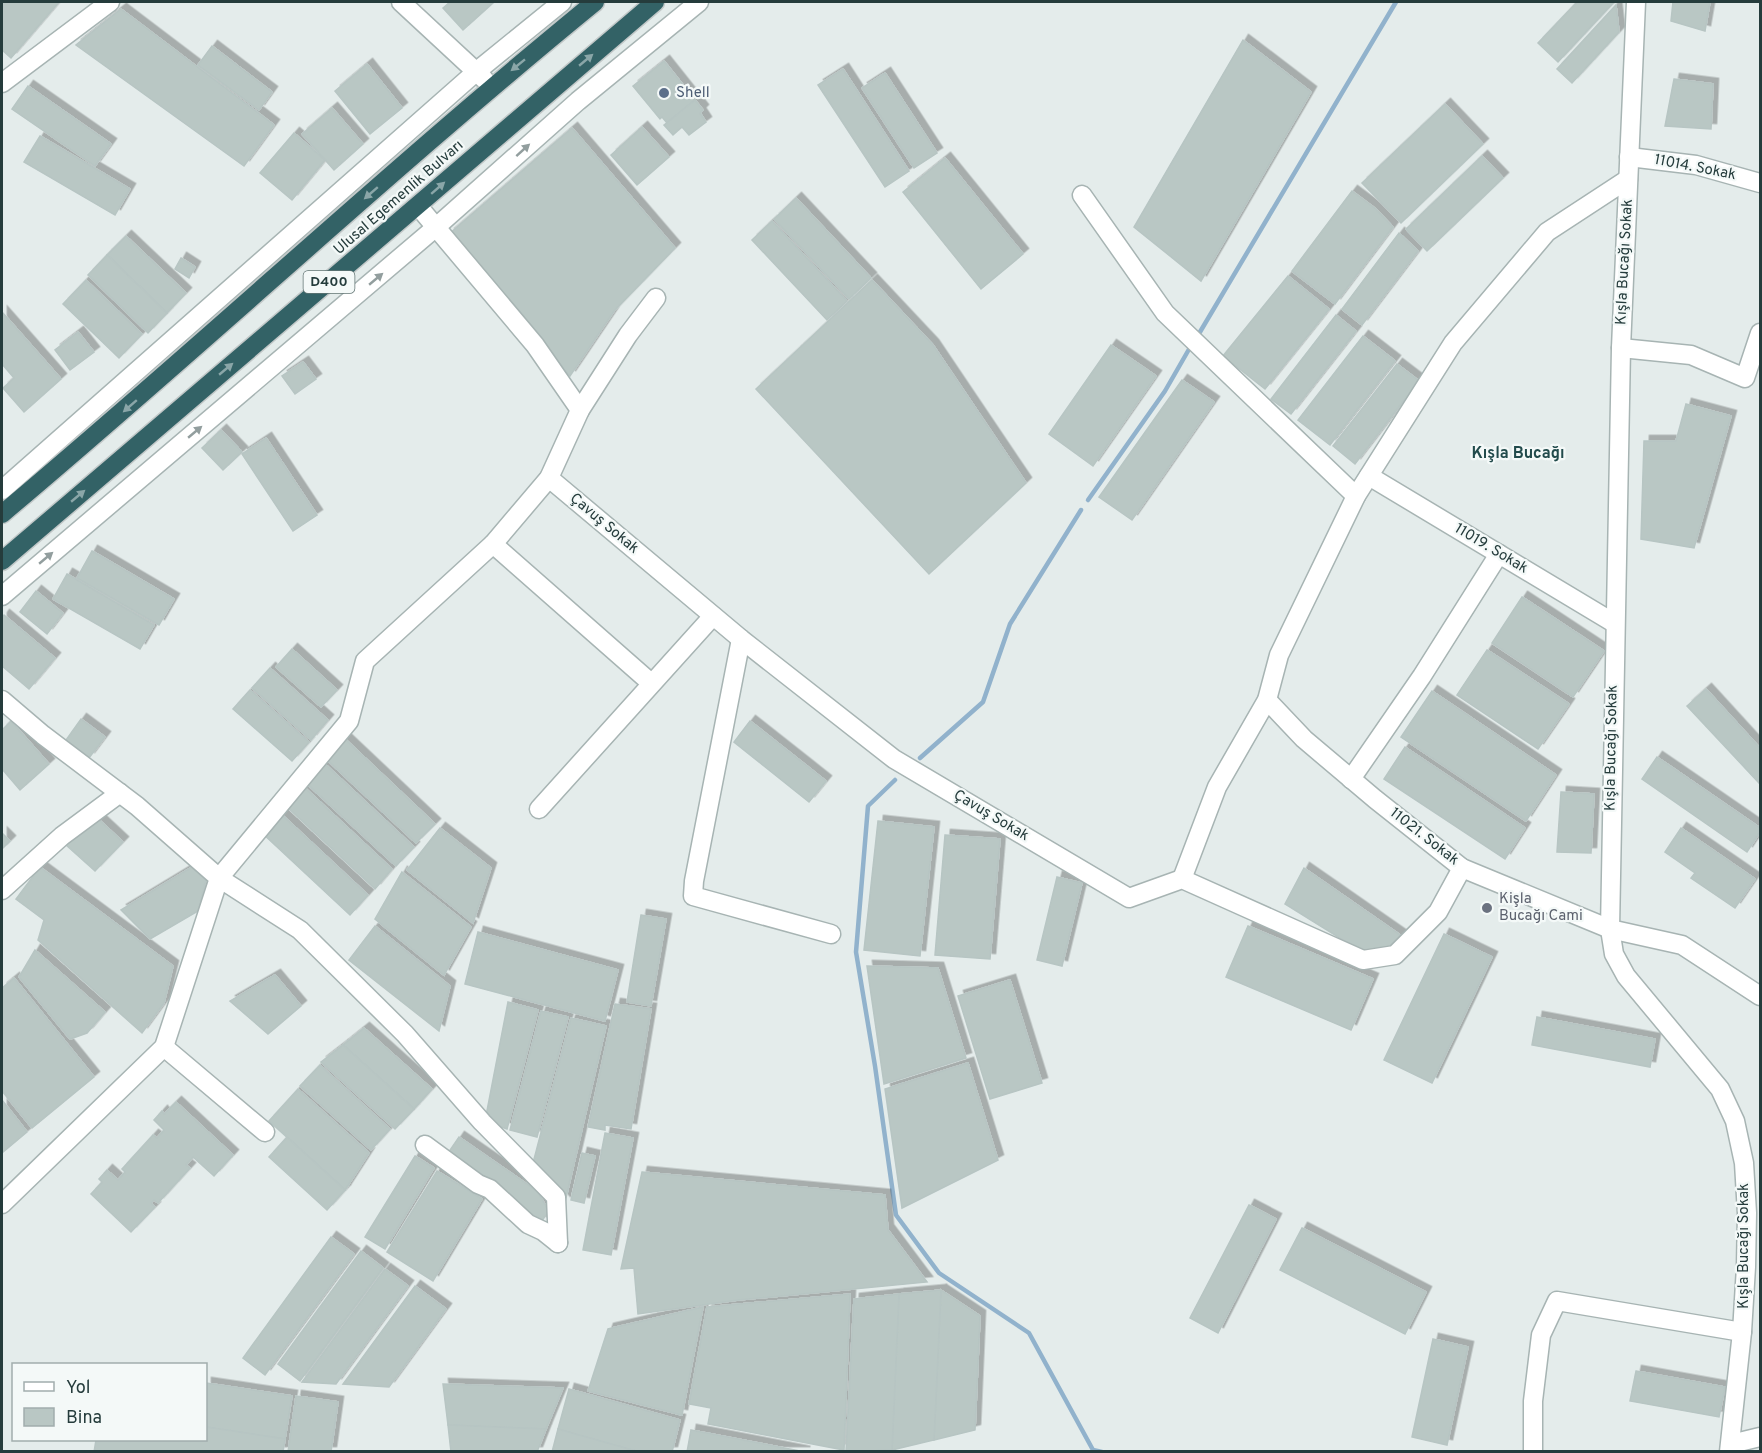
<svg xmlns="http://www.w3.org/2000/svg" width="1762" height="1453" font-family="Overpass,sans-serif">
<defs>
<filter id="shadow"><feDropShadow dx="5.5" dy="-5.5" stdDeviation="0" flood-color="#0004"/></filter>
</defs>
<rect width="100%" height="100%" fill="#e4eceb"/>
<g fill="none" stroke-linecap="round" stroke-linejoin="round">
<g stroke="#91b2cc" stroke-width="4.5">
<path d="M1197,337L1396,2"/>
<path d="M1088,500L1165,391L1192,344"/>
<path d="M920,758L983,702L1010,624L1081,510"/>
<path d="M895,780L868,806L856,952L875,1066L896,1215L939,1273L1029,1333L1093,1450L1102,1452"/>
</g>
</g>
<g fill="#b9c7c4" stroke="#b7c5c3" stroke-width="1.5" filter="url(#shadow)">
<path d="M2,2H59L11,58L2,50Z"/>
<path d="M450,2H494L463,30L443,8Z"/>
<path d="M1577,2H1614L1558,62L1538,43Z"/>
<path d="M1673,2H1710L1705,31L1671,21Z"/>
<path d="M1616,5L1619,32L1572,83L1557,69Z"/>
<path d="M121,9L274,125L244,166L76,45Z"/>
<path d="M1243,40L1311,92L1201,281L1134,227Z"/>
<path d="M212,46L272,92L259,110L198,65Z"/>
<path d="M664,61L695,100L667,123L662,117L660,119L633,86Z"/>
<path d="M367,64L402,108L370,134L335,91Z"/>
<path d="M843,69L909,171L885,187L818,85Z"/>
<path d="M885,73L937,153L914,168L862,88Z"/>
<path d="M1674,79L1713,84L1711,129L1665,126Z"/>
<path d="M28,86L111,144L95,166L12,109Z"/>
<path d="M695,100L703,110L700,113L706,122L689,135L682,127L673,135L664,125Z"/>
<path d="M1445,104L1483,144L1401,223L1362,183Z"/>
<path d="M332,108L363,144L334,170L302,134Z"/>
<path d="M642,127L669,157L637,185L611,155Z"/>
<path d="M572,128L675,248L614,311L570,376L449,234Z"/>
<path d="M294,133L325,160L292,200L260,173Z"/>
<path d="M40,136L130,189L115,215L24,162Z"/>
<path d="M1482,156L1503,178L1427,251L1406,229Z"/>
<path d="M945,158L1023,254L981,289L903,192Z"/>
<path d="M1352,191L1376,209L1393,227L1335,304L1292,271Z"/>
<path d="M796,198L871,278L849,299L774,219Z"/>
<path d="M772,221L847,301L827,320L752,240Z"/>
<path d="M1399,233L1418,251L1362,325L1342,309Z"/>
<path d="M126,236L186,293L167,313L107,255Z"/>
<path d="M107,255L167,313L148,333L88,275Z"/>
<path d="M181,258L195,267L189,278L175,269Z"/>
<path d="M1288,276L1329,309L1265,389L1223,356Z"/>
<path d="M86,280L142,334L119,358L63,304Z"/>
<path d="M872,280L933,345L1026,483L929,574L756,389Z"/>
<path d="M2,312L61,379L24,412L3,388L14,378L2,364Z"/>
<path d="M1336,315L1356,331L1291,414L1271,399Z"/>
<path d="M78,332L94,352L70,370L55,350Z"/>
<path d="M1363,336L1395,361L1330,445L1298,420Z"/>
<path d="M1111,345L1156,376L1093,466L1049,434Z"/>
<path d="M303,362L316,379L295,394L282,376Z"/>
<path d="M1397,364L1419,381L1355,464L1333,446Z"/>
<path d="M1182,380L1214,402L1132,520L1099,497Z"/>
<path d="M1686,404L1731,416L1694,548L1641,539L1644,441H1676Z"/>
<path d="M221,430L242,452L223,470L202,448Z"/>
<path d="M266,438L317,515L293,531L242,454Z"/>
<path d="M92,551L174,599L159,625L77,578Z"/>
<path d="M67,574L154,625L140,649L53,599Z"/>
<path d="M36,591L63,613L47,634L20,612Z"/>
<path d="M1522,597L1604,651L1573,697L1492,643Z"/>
<path d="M4,615L55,658L29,689L2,666V618Z"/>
<path d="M292,649L337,690L321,707L276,667Z"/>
<path d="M1487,650L1569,704L1538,749L1457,695Z"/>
<path d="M270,668L328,720L311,740L252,688Z"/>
<path d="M1706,689L1760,748V784L1687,706Z"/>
<path d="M250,690L309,742L292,761L233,709Z"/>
<path d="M1432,691L1556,775L1526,821L1401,737Z"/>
<path d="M81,719L105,737L89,758L66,740Z"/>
<path d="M11,721L49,764L20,790L2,769V730Z"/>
<path d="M750,721L826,781L809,802L734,742Z"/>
<path d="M342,736L435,824L416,843L323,756Z"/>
<path d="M1405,747L1525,828L1505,859L1384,779Z"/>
<path d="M1657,757L1760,828V832L1747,852L1642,779Z"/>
<path d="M324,763L414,847L396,866L306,783Z"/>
<path d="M303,786L392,869L375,889L285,805Z"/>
<path d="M1561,792L1594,794L1591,853L1557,852Z"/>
<path d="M279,812L368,895L350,915L261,832Z"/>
<path d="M94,815L123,842L95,871L66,845Z"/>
<path d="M878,821L934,827L920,956L864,950Z"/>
<path d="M440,828L491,868L473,923L407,870Z"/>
<path d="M1681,828L1755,879L1735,908L1691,878L1695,873L1665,852Z"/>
<path d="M2,833L10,841L2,849Z"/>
<path d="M945,835L1000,839L990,959L935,955Z"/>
<path d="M197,864L206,880L198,911L150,939L121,910Z"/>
<path d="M40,867L173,966L164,1003L142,1033L38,940L44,920L16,899Z"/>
<path d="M1304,868L1403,937L1394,950L1367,955L1285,904Z"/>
<path d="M402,872L471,927L444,975L375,919Z"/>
<path d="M1057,877L1082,883L1062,966L1037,960Z"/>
<path d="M641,915L666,919L651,1006L627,1002Z"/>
<path d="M375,926L450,986L439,1031L349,960Z"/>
<path d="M1248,926L1373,979L1351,1030L1226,977Z"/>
<path d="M478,932L618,970L605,1021L465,984Z"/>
<path d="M1444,934L1492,957L1432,1083L1384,1060Z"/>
<path d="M35,950L105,1012L87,1033L70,1039L19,977Z"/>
<path d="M867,966L938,968L966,1058L884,1084Z"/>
<path d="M275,975L301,1006L268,1034L230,1001Z"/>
<path d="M14,978L94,1077L32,1128L2,1091V988Z"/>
<path d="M1010,980L1042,1083L990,1099L958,996Z"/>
<path d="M508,1002L538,1010L507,1129L485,1121Z"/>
<path d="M615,1004L651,1009L631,1129L605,1125V1130L588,1127Z"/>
<path d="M541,1011L568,1017L537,1137L510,1130Z"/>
<path d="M1537,1017L1655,1039L1650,1067L1532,1045Z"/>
<path d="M571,1018L606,1026L565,1202L533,1163Z"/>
<path d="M364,1028L432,1089L414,1109L343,1045Z"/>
<path d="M343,1045L414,1109L395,1129L321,1062Z"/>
<path d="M968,1063L998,1160L902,1208L885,1089Z"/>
<path d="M320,1065L390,1129L371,1150L300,1086Z"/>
<path d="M298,1089L369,1153L345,1190L269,1121Z"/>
<path d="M2,1100L27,1132L2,1153Z"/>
<path d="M176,1102L233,1155L214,1176L193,1157L186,1165L190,1168L158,1203L154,1200L151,1203L155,1207L131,1232L91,1194L102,1182L99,1179L107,1170L118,1180L125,1172L122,1169L153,1135L157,1138L164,1130L154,1120L162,1111L164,1114Z"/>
<path d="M605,1133L633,1138L611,1255L583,1250Z"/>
<path d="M287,1137L345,1190L327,1210L269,1157Z"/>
<path d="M459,1137L537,1191L549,1211L541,1222L446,1156Z"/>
<path d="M582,1153L595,1156L584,1203L571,1200Z"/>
<path d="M415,1156L434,1168L385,1249L365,1237Z"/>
<path d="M437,1171L482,1199L433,1281L387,1252Z"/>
<path d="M642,1172L885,1195L888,1230L927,1282L738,1300L638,1314L634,1268L621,1269Z"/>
<path d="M1249,1205L1276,1219L1218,1333L1190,1318Z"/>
<path d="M1302,1228L1426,1292L1405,1334L1280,1270Z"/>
<path d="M331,1237L354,1254L265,1375L243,1358Z"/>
<path d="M361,1251L383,1268L300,1381L278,1364Z"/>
<path d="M385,1269L408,1286L336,1384L302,1382Z"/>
<path d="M415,1286L446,1309L389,1387L343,1384Z"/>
<path d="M941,1290L980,1316L975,1430L934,1440Z"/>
<path d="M941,1290L934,1440L892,1450L899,1294Z"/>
<path d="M850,1294L844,1450L708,1424L711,1408L689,1404L707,1307Z"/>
<path d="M899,1294L892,1450L846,1452L854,1299Z"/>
<path d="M703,1307L682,1415L588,1391L608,1329Z"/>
<path d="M1433,1339L1468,1347L1447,1445L1412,1437Z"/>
<path d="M1636,1371L1725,1387L1719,1417L1630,1401Z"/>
<path d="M206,1383L292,1396L285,1439L206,1427Z"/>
<path d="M443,1384L563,1388L546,1429L448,1425Z"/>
<path d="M569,1389L680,1420L672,1452H639L558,1429Z"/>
<path d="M296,1396L338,1402L331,1452H288Z"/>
<path d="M448,1425L546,1429L537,1452H451Z"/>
<path d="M206,1427L285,1439L283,1452H94L96,1440H206Z"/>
<path d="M558,1429L639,1452H552Z"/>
<path d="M691,1430L805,1452H687Z"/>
</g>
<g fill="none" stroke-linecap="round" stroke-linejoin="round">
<defs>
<g id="minor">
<path d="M401,2L484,79"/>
<path d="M1636,2L1621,348L1610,929L1614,954L1626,976L1720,1089L1735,1121L1744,1163L1747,1213L1746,1267L1742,1332L1729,1452"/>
<path d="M2,83L110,2"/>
<path d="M1629,157L1696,165L1760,183"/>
<path d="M1082,195L1165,313L1356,496"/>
<path d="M418,206L535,345L580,410"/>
<path d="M1621,348L1691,355L1745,378L1760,333"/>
<path d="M1369,476L1614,623"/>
<path d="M549,478L741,639L894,759L1129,898L1182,879L1363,960L1395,955L1438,912L1462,868"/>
<path d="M2,490L477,71L562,2"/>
<path d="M493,544L651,683"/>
<path d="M2,596L435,228L578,101L699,2"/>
<path d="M741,639L694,881L693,896L831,934"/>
<path d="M2,700L43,735L137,806L219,878L164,1047L2,1204"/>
<path d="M1267,700L1304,739L1375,799L1462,868L1610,929L1682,945L1760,996"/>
<path d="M1351,779L1422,676L1499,554"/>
<path d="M539,809L713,616"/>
<path d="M1182,879L1217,787L1267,700L1279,655L1356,496L1453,343L1547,232L1628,179"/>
<path d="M2,890L62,836L120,793"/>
<path d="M164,1047L265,1132"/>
<path d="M425,1145L478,1184L490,1189L528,1224L543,1231L558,1243"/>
<path d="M558,1243L556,1197L482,1122L405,1034L300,930L219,878L349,721L365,661L493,544L549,478L580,410L628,335L656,298"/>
<path d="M1731,1444L1760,1437"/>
<path d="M1533,1452V1401L1541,1335L1557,1301L1742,1332"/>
</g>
<g id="highway">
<path d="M2,514C202,346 393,167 595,2"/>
<path d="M2,561L655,2"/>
</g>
</defs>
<use href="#minor" stroke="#a7b4b3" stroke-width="21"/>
<use href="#highway" stroke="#c2c8c8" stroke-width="21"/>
<use href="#minor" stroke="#fff" stroke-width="18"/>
<use href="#highway" stroke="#336266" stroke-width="18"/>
</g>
<defs><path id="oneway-solid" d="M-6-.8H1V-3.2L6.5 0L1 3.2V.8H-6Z" transform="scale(1.5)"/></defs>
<g fill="#8aa6a8">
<use href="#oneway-solid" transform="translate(586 60) rotate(-40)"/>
<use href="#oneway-solid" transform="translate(518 65) rotate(141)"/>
<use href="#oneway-solid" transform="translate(438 188) rotate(-41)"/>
<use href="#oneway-solid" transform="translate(371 193) rotate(139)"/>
<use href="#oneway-solid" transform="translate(226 369) rotate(-40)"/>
<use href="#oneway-solid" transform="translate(130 406) rotate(139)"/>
<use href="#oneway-solid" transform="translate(78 496) rotate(-40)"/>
</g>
<g fill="#929e9e">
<use href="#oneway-solid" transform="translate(523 150) rotate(-42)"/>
<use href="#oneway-solid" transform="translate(376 279) rotate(-40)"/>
<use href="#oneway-solid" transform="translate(195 432) rotate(-40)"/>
<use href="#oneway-solid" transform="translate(46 558) rotate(-40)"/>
</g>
<circle fill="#5c6f8a" stroke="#f4f9f8" stroke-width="2" cx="664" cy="93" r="6"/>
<circle fill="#6b7280" stroke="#f4f9f8" stroke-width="2" cx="1487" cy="908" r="6"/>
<g text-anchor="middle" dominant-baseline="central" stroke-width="4.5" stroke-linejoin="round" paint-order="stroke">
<rect fill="#f4f9f8" stroke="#637574" stroke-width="1.5" x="303.5" y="271" width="51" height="22" rx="4.5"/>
<g font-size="14" font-weight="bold" fill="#253c3c">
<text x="329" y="282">D400</text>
</g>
<g font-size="15" fill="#4e5e75" stroke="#f4f9f8" text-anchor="start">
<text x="676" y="93">Shell</text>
</g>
<g font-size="15" fill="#253c3c" stroke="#f4f9f8">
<text transform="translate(1695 168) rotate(11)">11014. Sokak</text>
<text transform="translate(399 198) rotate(-41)">Ulusal Egemenlik Bulvarı</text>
<text transform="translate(1625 262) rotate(-87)">Kışla Bucağı Sokak</text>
<text transform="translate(604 524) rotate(40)">Çavuş Sokak</text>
<text transform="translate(1491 549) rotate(31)">11019. Sokak</text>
<text transform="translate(1612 748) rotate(-89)">Kışla Bucağı Sokak</text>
<text transform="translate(991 816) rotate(31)">Çavuş Sokak</text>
<text transform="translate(1424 837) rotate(38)">11021. Sokak</text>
<text transform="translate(1744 1246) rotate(-90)">Kışla Bucağı Sokak</text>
</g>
<g font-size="15" fill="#5b616d" stroke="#f4f9f8" text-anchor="start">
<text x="1499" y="899">Kişla<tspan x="1499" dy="17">Bucağı Cami</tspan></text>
</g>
<g font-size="16" font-weight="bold" fill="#224b4c" stroke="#f4f9f8">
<text x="1518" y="454">Kışla Bucağı</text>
</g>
</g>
<rect width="1762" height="1453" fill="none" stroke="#253c3c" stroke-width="6"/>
<rect x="12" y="1363" width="195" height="78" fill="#f4f9f8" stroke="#a1adad" stroke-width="1.5"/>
<rect x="24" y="1382" width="30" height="9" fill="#ffffff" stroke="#a1adad" stroke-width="1.5"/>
<text x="66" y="1393" font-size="18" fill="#253c3c">Yol</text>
<rect x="24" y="1408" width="30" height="18" fill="#b9c7c4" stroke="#a1adad" stroke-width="1.5"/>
<text x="66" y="1423" font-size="18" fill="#253c3c">Bina</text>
</svg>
